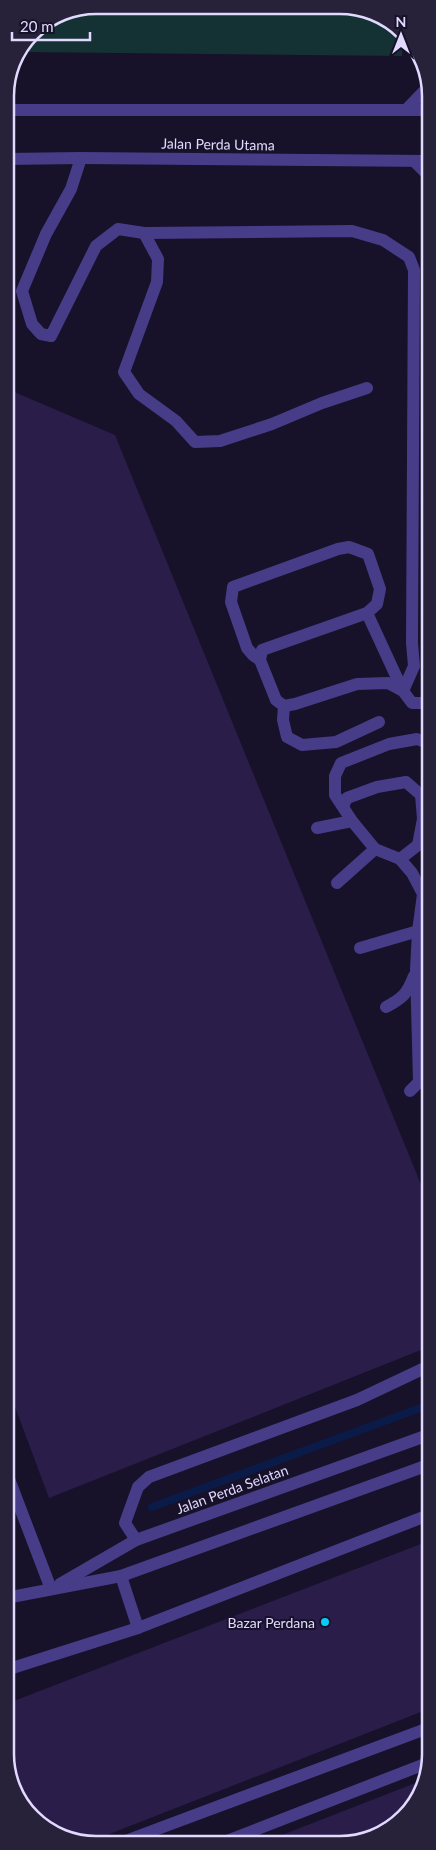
<svg xmlns="http://www.w3.org/2000/svg" width="436" height="1850" font-family="Lato,sans-serif">
<rect width="100%" height="100%" fill="#171129"/>
<path fill="#143133" d="M95,5L364,8L402,32V56L22,52L32,31L61,12Z"/>
<g fill="none" stroke-linecap="round" stroke-linejoin="round">
<path stroke="#0b1b47" stroke-width="8" d="M152,1507L431,1404"/>
</g>
<g fill="#2a1d49">
<path d="M5,388L115,435L431,1209V1346L49,1498L6,1383Z"/>
<path d="M431,1540V1708L107,1835L73,1841L28,1814L6,1767V1704Z"/>
<path d="M423,1780L408,1814L353,1844H259Z"/>
</g>
<g fill="none" stroke-linecap="round" stroke-linejoin="round">
<g stroke="#473c87" stroke-width="12">
<path d="M81,158L71,189L46,234L22,291L32,324L41,334L51,336L96,246L118,229L144,233L352,231L383,240L409,257L414,270L412,643L414,666L403,691L367,613"/>
<path d="M144,233L158,259L157,282L124,372L139,394L176,421L195,442L220,441L272,424L322,403L367,388"/>
<path d="M260,660L253,655L247,648L231,602L233,587L338,549L349,547L368,554L380,589L377,604L367,613L262,650L260,660L276,700L284,706L295,704L357,684L388,683L403,691L412,703H430"/>
<path d="M284,706L283,720L287,737L302,745L336,742L379,722"/>
<path d="M343,806L347,798L377,787L406,782L421,795L423,819L418,845L400,859"/>
<path d="M317,828L352,821"/>
<path d="M337,883L375,849"/>
<path d="M360,948L418,931"/>
<path d="M386,1007C403,998 407,994 414,976"/>
<path d="M410,1091L419,1082L416,969L418,931L423,894L412,873L400,859L375,849L352,821L335,795V776L341,763L389,744L417,739L430,744"/>
<path d="M6,1471L51,1589"/>
<path d="M136,1540L125,1523L138,1487L149,1477L357,1400L431,1365"/>
<path d="M121,1576L138,1628"/>
<path d="M6,1670L138,1628L431,1514"/>
<path d="M120,1843L431,1727"/>
<path d="M219,1844L430,1762"/>
</g>
<g stroke="#473c87" stroke-width="12">
<path d="M5,110H430"/>
<path d="M406,110L430,85"/>
<path d="M5,159L81,158L430,161"/>
<path d="M414,161L430,177"/>
<path d="M60,1584L136,1540L431,1434"/>
<path d="M6,1598L121,1576L431,1464"/>
</g>
</g>
<circle fill="#08cbfc" stroke="#171129" stroke-width="2" cx="325" cy="1622" r="5"/>
<g text-anchor="middle" dominant-baseline="central" stroke-width="4" stroke-linejoin="round" paint-order="stroke">
<g font-size="14" fill="#e1d9fe" stroke="#171129">
<text transform="translate(218 144) rotate(1)">Jalan Perda Utama</text>
<text transform="translate(232 1489) rotate(-20)">Jalan Perda Selatan</text>
</g>
<g font-size="14" fill="#e1d9fe" stroke="#171129" text-anchor="end">
<text x="315" y="1622">Bazar Perdana</text>
</g>
</g>
<path d="M0 0H436V1850H0ZM96 14H340A82 82 0 0 1 422 96V1754A82 82 0 0 1 340 1836H96A82 82 0 0 1 14 1754V96A82 82 0 0 1 96 14Z" fill="#27213a" fill-rule="evenodd"/>
<path fill="none" stroke="#e1d9fe" stroke-width="2.5" d="M96 14H340A82 82 0 0 1 422 96V1754A82 82 0 0 1 340 1836H96A82 82 0 0 1 14 1754V96A82 82 0 0 1 96 14Z"/>
<g transform="translate(401 35)" stroke="#171129" stroke-width="4" paint-order="stroke">
<path d="M0-4L9 19L0 12L-9 19Z" fill="#e1d9fe"/>
<text y="-8" font-size="14" font-weight="bold" text-anchor="middle" fill="#e1d9fe">N</text>
</g>
<path d="M12 32v8h78v-8" fill="none" stroke="#e1d9fe" stroke-width="2.5"/>
<text x="20" y="32" font-size="15" fill="#e1d9fe" stroke="#171129" stroke-width="4" paint-order="stroke">20 m</text>
</svg>
